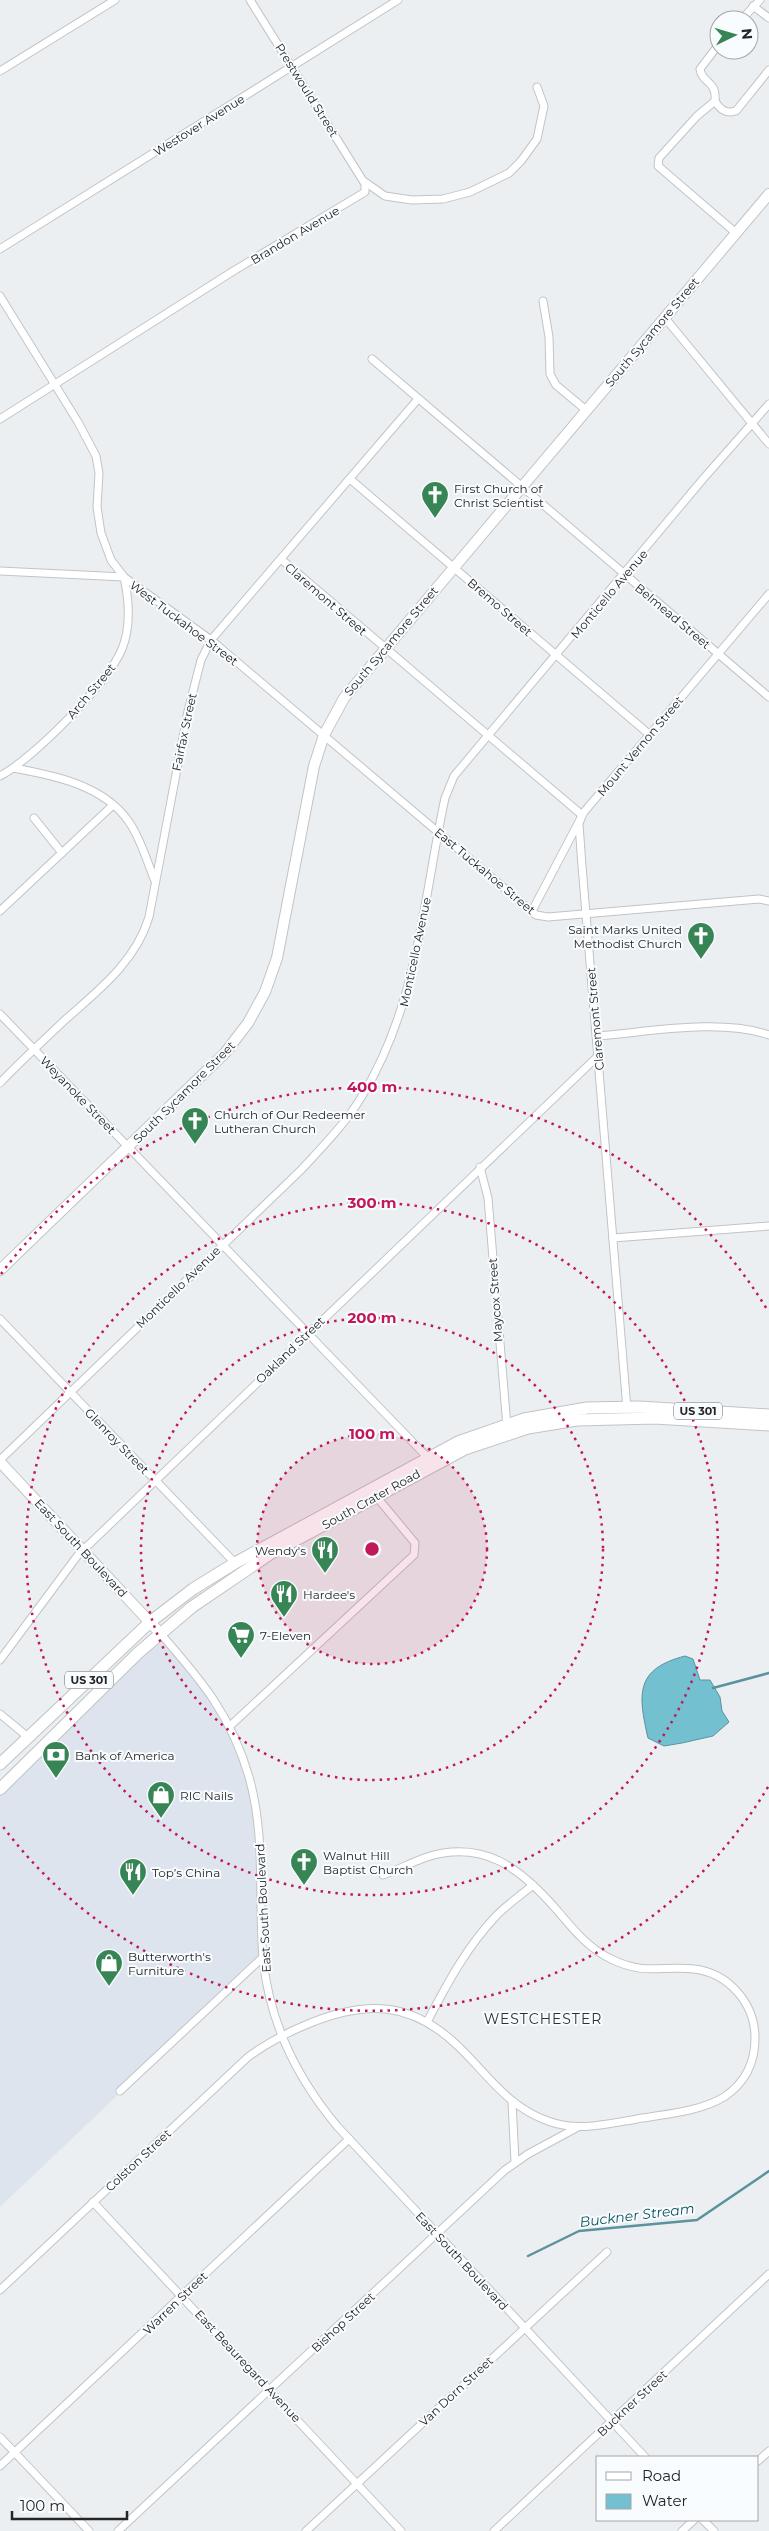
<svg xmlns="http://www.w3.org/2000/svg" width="769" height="2531" font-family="Montserrat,sans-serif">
<rect width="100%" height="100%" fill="#eceff1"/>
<path fill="#dde4ed" d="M160,1633L223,1711L254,1795L263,1957L0,2207V1791Z"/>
<path fill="#73c1d0" stroke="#5b929d" d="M685,1656L693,1659L700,1680H710L720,1697L722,1711L729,1722L713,1736L682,1743L664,1746L648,1738C638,1694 635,1669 685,1656Z"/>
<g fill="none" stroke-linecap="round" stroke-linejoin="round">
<g stroke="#5b929d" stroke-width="2.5">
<path d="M713,1688L769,1673"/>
<path d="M528,2256L579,2231L697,2220L769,2171"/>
</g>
<defs>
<g id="street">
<path d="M753,6L769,18"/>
<path d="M741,20L760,0"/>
<path d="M719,44L700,69C702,84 717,80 715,101L697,116L659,158L658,166L736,233"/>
<path d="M0,71L115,0"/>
<path d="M715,101C720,110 726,114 736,111L769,70"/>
<path d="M365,182L385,196L412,200L443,199L470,192L509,173L521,161L537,139L544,106L537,87"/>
<path d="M0,249L398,0"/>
<path d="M0,296L78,422L96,456L99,473L97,507L101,533L111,560L124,577L211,640L536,915L548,917L759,899L769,901"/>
<path d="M543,301L549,337L550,374L556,385L586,410"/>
<path d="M665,318L769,444"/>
<path d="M372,359L769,697"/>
<path d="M0,419L235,270L365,192V184L250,0"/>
<path d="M350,479L650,735"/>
<path d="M282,560L582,815L579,824L582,866L627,1409"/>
<path d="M0,571L124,577C129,600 131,627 122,649C108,683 33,759 0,776"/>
<path d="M13,768C53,775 104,785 129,822C141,839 147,862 155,881"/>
<path d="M34,818L62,853"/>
<path d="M0,911L113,805"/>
<path d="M532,911L584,812L769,594"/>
<path d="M0,1014L429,1459"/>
<path d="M597,1036C649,1032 720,1018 769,1035"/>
<path d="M0,1083C21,1061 44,1040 66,1019C99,990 136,961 149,917L188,711L201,660L211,640L418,399"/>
<path d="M480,1167L488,1198L507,1427"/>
<path d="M613,1238L769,1226"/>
<path d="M0,1319L236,1564"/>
<path d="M0,1460L302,1169C323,1146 346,1123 362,1096C418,1005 423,900 445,798L454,776L703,479L769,404"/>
<path d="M160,1633C202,1681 231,1715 249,1777C266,1836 258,1898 263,1958C269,2021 297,2078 337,2126L645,2457"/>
<path d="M0,1660L78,1555L598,1056"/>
<path d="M0,1714L28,1737"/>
<path d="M230,1726L414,1555L415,1543L375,1495"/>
<path d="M427,2022C447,1984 467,1946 497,1915C508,1904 521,1895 533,1885"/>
<path d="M120,2091L263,1957"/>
<path d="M512,2102L515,2162"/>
<path d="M93,2202L401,2531"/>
<path d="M0,2290L248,2057C267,2043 286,2033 308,2024C366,2000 412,2001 459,2047C488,2075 508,2107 548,2121C577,2132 607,2124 637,2119C665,2114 699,2112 724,2097C745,2083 755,2063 755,2038C755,2004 729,1973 694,1969C661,1965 646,1976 611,1959C588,1948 572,1928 556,1909C521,1869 484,1839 427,1857C412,1862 398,1870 383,1875"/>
<path d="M0,2437L89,2531"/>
<path d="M758,2461L769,2451"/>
<path d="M0,2466L349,2139"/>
<path d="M703,2520L714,2531"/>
<path d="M118,2531L505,2170L528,2154L578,2127"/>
<path d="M306,2531L607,2252"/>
<path d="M494,2531L769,2274"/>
<path d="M682,2531L694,2520"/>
</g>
<g id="secondary">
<path d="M0,1270L225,1053L248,1023L265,992L277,958L314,766L324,735L344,698L769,194"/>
<path d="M0,1462L160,1633"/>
</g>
<g id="primary">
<path d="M0,1764L150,1622L193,1589L235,1563L458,1442L524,1419L587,1408L639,1407L769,1415"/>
<path d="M0,1789L138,1653L192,1607L270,1554L465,1449L528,1428L577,1420L655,1418L769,1425"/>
</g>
</defs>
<use href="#street" stroke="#c1c4c6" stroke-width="9"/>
<use href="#secondary" stroke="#c1c4c6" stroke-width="12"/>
<use href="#primary" stroke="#c1c4c6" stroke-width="13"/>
<use href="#street" stroke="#fff" stroke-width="7"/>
<use href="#secondary" stroke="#fff" stroke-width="10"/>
<use href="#primary" stroke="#fff" stroke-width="11"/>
</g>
<circle cx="372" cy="1549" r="115" fill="#c2185b" fill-opacity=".12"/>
<g fill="none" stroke="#c2185b" stroke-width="2.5" stroke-dasharray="2.5 5">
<circle cx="372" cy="1549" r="115"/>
<circle cx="372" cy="1549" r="231"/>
<circle cx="372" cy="1549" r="346"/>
<path d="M768 1787A462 462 0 0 1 1 1824M1 1274A462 462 0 0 1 768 1311"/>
</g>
<defs>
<symbol id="church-pin" viewBox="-11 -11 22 30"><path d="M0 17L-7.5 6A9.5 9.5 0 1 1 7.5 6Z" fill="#378555" stroke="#f9fcff"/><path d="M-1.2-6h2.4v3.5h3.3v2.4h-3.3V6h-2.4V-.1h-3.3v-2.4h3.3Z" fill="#fff"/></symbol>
<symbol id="restaurant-pin" viewBox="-11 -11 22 30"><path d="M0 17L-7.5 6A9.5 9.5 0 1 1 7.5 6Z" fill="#378555" stroke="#f9fcff"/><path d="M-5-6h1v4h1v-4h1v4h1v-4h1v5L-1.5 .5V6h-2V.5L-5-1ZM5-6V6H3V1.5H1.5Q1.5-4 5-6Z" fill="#fff"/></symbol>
<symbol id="supermarket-pin" viewBox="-11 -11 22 30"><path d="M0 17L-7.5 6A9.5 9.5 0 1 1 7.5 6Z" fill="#378555" stroke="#f9fcff"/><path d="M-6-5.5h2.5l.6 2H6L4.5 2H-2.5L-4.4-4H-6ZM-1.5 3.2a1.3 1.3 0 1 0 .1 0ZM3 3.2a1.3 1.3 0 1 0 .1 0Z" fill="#fff"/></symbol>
<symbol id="bank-pin" viewBox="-11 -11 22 30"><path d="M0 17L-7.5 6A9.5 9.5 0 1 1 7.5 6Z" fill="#378555" stroke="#f9fcff"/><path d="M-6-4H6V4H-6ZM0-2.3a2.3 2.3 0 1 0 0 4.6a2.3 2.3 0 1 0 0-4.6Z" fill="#fff"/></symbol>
<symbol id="shop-pin" viewBox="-11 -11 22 30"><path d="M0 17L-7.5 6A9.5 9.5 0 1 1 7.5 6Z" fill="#378555" stroke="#f9fcff"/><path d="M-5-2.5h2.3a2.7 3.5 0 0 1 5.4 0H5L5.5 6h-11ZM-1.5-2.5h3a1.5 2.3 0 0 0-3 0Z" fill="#fff"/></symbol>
</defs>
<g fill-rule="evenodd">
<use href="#church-pin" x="419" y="479" width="32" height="43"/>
<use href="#church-pin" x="685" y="920" width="32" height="43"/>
<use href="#church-pin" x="179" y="1105" width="32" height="43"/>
<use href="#restaurant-pin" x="309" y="1534" width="32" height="43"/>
<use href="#restaurant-pin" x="268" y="1578" width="32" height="43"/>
<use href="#supermarket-pin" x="225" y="1619" width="32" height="43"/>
<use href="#bank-pin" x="40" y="1739" width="32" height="43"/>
<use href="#shop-pin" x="145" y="1779" width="32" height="43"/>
<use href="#church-pin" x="288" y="1846" width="32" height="43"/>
<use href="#restaurant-pin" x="117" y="1856" width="32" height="43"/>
<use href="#shop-pin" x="93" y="1947" width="32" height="43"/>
</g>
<g text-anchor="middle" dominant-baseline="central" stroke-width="4" stroke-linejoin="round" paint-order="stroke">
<g fill="#f9fcff" stroke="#646667" stroke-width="1">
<rect x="674" y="1402.5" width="48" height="17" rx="4"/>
<rect x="65" y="1671.5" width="48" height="17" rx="4"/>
</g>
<g font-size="11" font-weight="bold" fill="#242526">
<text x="698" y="1411">US 301</text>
<text x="89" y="1680">US 301</text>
</g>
<g font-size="12" fill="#242526" stroke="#f9fcff">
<text transform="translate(307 90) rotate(58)">Prestwould Street</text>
<text transform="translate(199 125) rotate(-32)">Westover Avenue</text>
<text transform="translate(295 235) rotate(-31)">Brandon Avenue</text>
<text transform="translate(652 332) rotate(-50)">South Sycamore Street</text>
<text transform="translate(609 594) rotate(-50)">Monticello Avenue</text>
<text transform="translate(326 599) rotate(41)">Claremont Street</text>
<text transform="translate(500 607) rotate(41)">Bremo Street</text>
<text transform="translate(673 616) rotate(40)">Belmead Street</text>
<text transform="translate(184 623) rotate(37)">West Tuckahoe Street</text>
<text transform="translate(391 641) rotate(-50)">South Sycamore Street</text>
<text transform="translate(91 691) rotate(-50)">Arch Street</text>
<text transform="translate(184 732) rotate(-78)">Fairfax Street</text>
<text transform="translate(640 746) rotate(-50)">Mount Vernon Street</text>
<text transform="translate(485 871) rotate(40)">East Tuckahoe Street</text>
<text transform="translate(415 952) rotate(-78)">Monticello Avenue</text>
<text transform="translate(595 1019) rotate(-95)">Claremont Street</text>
<text transform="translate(184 1092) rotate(-45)">South Sycamore Street</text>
<text transform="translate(78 1095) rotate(46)">Weyanoke Street</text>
<text transform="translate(178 1287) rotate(-44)">Monticello Avenue</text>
<text transform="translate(495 1300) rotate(-94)">Maycox Street</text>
<text transform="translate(290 1350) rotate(-44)">Oakland Street</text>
<text transform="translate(117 1441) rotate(46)">Glenroy Street</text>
<text transform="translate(371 1499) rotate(-29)">South Crater Road</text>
<text transform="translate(81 1548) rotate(47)">East South Boulevard</text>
<text transform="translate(263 1908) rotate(-93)">East South Boulevard</text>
<text transform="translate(138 2160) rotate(-43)">Colston Street</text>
<text transform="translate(462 2261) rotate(47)">East South Boulevard</text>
<text transform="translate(175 2303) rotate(-44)">Warren Street</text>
<text transform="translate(343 2322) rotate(-43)">Bishop Street</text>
<text transform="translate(248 2366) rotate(47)">East Beauregard Avenue</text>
<text transform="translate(456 2391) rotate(-43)">Van Dorn Street</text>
<text transform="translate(632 2403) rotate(-43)">Buckner Street</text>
</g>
<g font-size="12" fill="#242526" stroke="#f9fcff" text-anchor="start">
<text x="454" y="488">First Church of<tspan x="454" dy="14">Christ Scientist</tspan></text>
<text x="682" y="929" text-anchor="end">Saint Marks United<tspan x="682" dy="14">Methodist Church</tspan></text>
<text x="214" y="1114">Church of Our Redeemer<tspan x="214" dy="14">Lutheran Church</tspan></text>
<text x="306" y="1550" text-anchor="end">Wendy's</text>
<text x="303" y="1594">Hardee's</text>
<text x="260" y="1635">7-Eleven</text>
<text x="75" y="1755">Bank of America</text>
<text x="180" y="1795">RIC Nails</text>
<text x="323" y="1855">Walnut Hill<tspan x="323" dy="14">Baptist Church</tspan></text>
<text x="152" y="1872">Top’s China</text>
<text x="128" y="1956">Butterworth's<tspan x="128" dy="14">Furniture</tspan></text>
</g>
<g font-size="14" letter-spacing="1" fill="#2e3032" stroke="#f9fcff">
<text x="543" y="2019">WESTCHESTER</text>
</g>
<g font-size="14" font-style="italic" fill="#115460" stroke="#f9fcff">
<text transform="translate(637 2215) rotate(-7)">Buckner Stream</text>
</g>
</g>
<circle cx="372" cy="1549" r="8" fill="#c2185b" stroke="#f9fcff" stroke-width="2.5"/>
<g font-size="15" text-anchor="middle" font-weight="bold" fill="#c2185b" stroke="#f9fcff" stroke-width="4" stroke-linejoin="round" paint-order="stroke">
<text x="372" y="1092">400 m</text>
<text x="372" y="1208">300 m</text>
<text x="372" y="1323">200 m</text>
<text x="372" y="1439">100 m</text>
</g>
<rect x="596" y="2456" width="162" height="65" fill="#f9fcff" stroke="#a4a6a8"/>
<rect x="606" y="2472" width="25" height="8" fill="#ffffff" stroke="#a4a6a8"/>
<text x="642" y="2481" font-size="15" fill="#242526">Road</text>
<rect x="606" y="2494" width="25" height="15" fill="#73c1d0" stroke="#a4a6a8"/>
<text x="642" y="2506" font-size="15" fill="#242526">Water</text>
<g transform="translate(734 35) rotate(85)"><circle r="24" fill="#f9fcff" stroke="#a4a6a8"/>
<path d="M0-4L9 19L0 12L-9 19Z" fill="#378555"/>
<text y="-8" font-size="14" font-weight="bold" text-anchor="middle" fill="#242526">N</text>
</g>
<path d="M12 2511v8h115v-8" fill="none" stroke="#242526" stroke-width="2.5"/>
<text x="20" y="2511" font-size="15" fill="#242526" stroke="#f9fcff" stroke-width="4" paint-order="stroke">100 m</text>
</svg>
